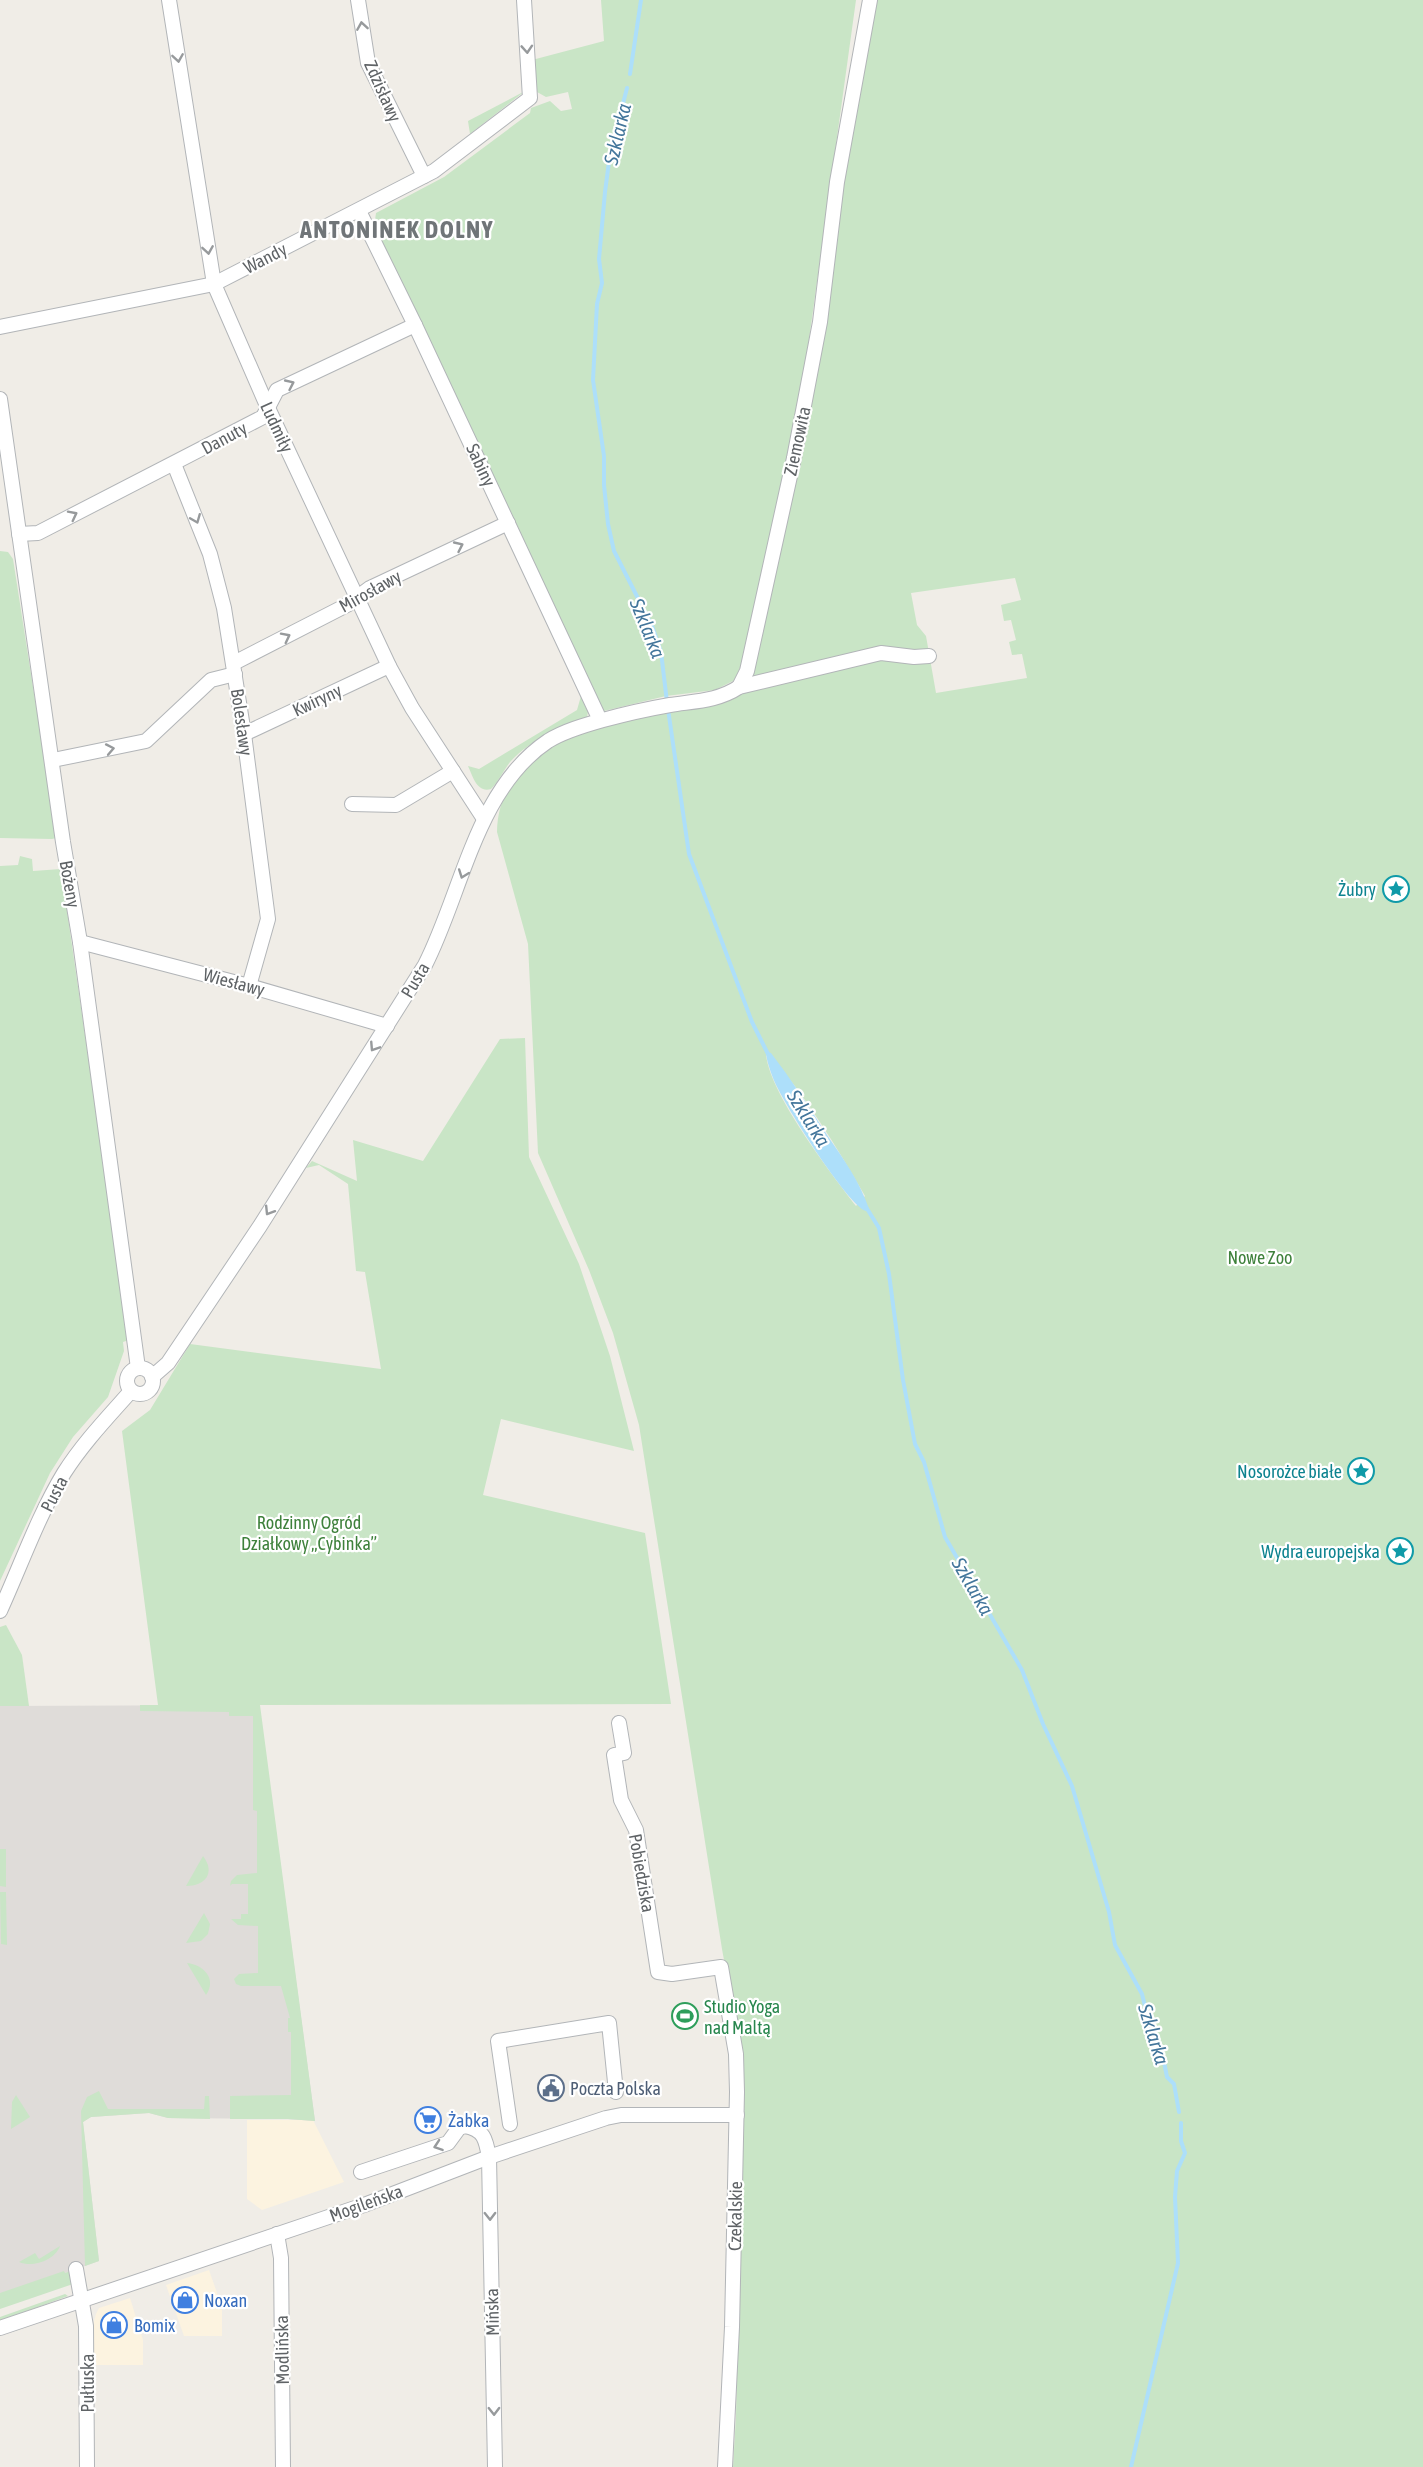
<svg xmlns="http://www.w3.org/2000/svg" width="1423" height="2467" font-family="'Asap Condensed',sans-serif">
<rect width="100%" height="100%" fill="#f0ede7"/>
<g fill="#fcf3e0">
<path d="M247,2120H313L344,2182L262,2210L247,2199Z"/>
<path d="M209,2270L222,2307V2336H184L166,2285Z"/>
<path d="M130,2298L143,2340V2365H94V2321L96,2314L99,2308Z"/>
</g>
<path fill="#dfdcd9" d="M259,1705L315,2121L288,2119L168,2118L149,2113L91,2117L83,2122L99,2261L0,2296V1706Z"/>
<g fill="#c9e5c6" fill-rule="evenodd">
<path d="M601,0H856L798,419L743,660L735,680L715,690L666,696L604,711L372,222L375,220L376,213L444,177L530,113L531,108L550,101L561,111L572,109L568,92L546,97L537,92L532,60L604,41Z"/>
<path d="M875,0H1423V2467H733L736,2416L744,2071L722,1949L639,1425L613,1333L589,1270L538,1153L528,944L497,832C498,746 601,723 668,710C694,705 721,708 742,690ZM1015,578L1021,600L1001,605L1004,621L1011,620L1016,640L1009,642L1012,655L1022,654L1027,678L936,693L926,636L917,625L911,593ZM766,1051C805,1094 836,1146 865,1196L856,1206C832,1175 765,1088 766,1051Z"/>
<path d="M525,91L470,134L468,121Z"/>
<path d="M0,551L8,552L13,559L52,808L56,838L52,839L0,838Z"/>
<path d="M581,696L588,712L587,717C559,730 532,738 510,762C503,771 499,781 491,789C477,793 473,777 468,766L479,769L577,710Z"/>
<path d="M20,856L32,859L33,871L61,869L129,1340L123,1342L124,1351L108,1397L73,1437L50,1473L0,1581V866L18,865Z"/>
<path d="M525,1038L529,1157L579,1264L610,1356L634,1451L501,1419L483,1495L645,1533L671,1704L260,1705L315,2121L288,2119H230V2096L291,2095V2032H288V2018H290L281,1986H241L236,1984L234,1979L239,1974L258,1973V1926L238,1925L231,1919H241V1914H248V1884H232L230,1886L231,1881L237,1875L257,1873V1811L253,1810V1716H229V1712L140,1711V1705H158L122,1431L150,1410L190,1344L381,1369L365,1272L356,1271L348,1184L319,1165L306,1168L312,1161L357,1181L353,1140L423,1161L500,1039Z"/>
<path d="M6,1625L22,1655L29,1706H0V1627Z"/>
<path d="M0,1849H6V1887L0,1886Z"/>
<path d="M203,1856C216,1873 205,1886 186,1886Z"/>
<path d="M0,1892H6L7,1945L1,1944Z"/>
<path d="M204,1913L210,1924L208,1934L201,1941L186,1943Z"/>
<path d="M187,1963C204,1965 217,1979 206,1995Z"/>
<path d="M99,2091L108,2109H204L205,2096H209L210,2119L168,2118L149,2113L91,2117L83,2122L99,2261L85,2266L81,2111L87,2097Z"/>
<path d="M16,2095L30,2117L11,2129L12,2102Z"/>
<path d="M60,2246C55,2260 33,2268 19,2262L35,2253L39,2259Z"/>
<path d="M64,2271L65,2273L70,2271L73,2284L0,2309V2293Z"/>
<path d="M65,2294L68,2296L0,2321V2317Z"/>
</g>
<path fill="#addffa" d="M766,1051L771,1053C791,1079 809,1107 827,1135C843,1158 860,1182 869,1209L866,1211C848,1206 781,1100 773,1078C770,1070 766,1059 766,1051Z"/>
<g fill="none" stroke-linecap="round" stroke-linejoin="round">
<g stroke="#addffa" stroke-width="4">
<path d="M630,74L641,0"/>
<path d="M627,88L610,154L605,192L599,259L602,283L597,304L593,380L604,456V485L608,524L614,551L652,626L661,652L667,702"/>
<path d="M668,709L689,854L752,1022L768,1054"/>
<path d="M866,1207L879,1228L889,1274L903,1380L915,1444L924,1462L945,1537L1022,1670L1043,1724L1072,1786L1109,1912L1115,1945L1142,1994L1152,2034L1164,2062L1167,2077L1174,2084L1179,2112"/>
<path d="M1131,2467L1178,2263L1175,2197L1177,2171L1185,2153L1181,2141V2123"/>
</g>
<defs>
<g id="minor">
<path d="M169,0L214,284L268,408L389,666L412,708L484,819"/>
<path d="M358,0L368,63L424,176"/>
<path d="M359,211L415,325L600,720"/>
<path d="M0,327L214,284L434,171L530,98L524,0"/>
<path d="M0,399L63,842L80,942L138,1368"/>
<path d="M174,464L210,554L224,608L244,734L268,919L249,986"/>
<path d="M19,534L38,533L263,417L277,390L415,325"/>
<path d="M234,663L347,605L370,588L508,523"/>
<path d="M739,687L747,671L794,458L820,322L837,182L870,0"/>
<path d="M244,734L389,666"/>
<path d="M53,760L146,741L211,680L235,674"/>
<path d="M352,804L396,805L453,771"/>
<path d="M80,942L249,986L387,1026"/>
<circle cx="140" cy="1381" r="13"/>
<path d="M152,1377L168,1363L260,1226L425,965C462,893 476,789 548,741C564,731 585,725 603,720C625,714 647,709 670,705C695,701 718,701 739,687L881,653L914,657L929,656"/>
<path d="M0,1611C21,1565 38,1516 64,1473C83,1443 108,1417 131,1391"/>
<path d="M619,1723L624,1753L614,1755L621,1800L636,1830L658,1972L672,1974L721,1967L736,2054L737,2092L732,2327L725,2467"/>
<path d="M510,2124L498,2041L609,2023L616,2092"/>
<path d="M361,2172L448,2143L459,2128L465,2126C484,2129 486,2140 489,2157L495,2467"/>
<path d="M277,2234L281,2258L283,2467"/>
<path d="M76,2269L86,2326L87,2467"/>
<path d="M0,2328L364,2205L489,2157L606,2118L621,2115H737"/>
</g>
</defs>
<use href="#minor" stroke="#b2b5b8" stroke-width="16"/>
<use href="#minor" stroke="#fff" stroke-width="14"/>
</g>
<defs><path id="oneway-chevron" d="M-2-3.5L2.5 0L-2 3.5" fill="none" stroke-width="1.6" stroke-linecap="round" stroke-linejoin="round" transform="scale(1.5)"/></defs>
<g stroke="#979a9c">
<use href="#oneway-chevron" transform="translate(362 26) rotate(-99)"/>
<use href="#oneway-chevron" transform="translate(527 49) rotate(86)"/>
<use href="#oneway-chevron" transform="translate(178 58) rotate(81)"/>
<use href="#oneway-chevron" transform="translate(208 250) rotate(81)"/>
<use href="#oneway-chevron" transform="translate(290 384) rotate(-25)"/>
<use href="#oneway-chevron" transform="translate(73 515) rotate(-27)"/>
<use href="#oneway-chevron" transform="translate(196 519) rotate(68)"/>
<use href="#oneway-chevron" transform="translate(459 546) rotate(-25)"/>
<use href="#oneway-chevron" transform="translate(286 637) rotate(-27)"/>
<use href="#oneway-chevron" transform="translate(110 749) rotate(-11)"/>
<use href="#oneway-chevron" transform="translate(463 874) rotate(110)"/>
<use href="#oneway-chevron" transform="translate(374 1047) rotate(123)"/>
<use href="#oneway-chevron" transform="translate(269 1211) rotate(122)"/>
<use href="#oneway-chevron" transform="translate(438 2146) rotate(161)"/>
<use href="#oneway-chevron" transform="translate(490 2216) rotate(89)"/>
<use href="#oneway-chevron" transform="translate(494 2411) rotate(89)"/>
</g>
<defs>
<symbol id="sight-ring" viewBox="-11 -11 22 22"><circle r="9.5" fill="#fff" stroke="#0f9aa8" stroke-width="1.5"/><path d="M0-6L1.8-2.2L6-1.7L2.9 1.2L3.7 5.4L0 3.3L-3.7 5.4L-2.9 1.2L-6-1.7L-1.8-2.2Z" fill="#0f9aa8"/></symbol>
<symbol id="stadium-ring" viewBox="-11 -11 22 22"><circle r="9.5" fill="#fff" stroke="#2e9e5b" stroke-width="1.5"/><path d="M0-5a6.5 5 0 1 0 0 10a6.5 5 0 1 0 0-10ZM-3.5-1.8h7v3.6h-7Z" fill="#2e9e5b"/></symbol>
<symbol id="civic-ring" viewBox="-11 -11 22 22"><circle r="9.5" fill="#fff" stroke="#5c6f8a" stroke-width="1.5"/><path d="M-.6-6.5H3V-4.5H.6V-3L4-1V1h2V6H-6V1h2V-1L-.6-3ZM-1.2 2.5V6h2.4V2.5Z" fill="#5c6f8a"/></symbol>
<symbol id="supermarket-ring" viewBox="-11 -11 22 22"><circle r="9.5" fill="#fff" stroke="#3f7fe0" stroke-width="1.5"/><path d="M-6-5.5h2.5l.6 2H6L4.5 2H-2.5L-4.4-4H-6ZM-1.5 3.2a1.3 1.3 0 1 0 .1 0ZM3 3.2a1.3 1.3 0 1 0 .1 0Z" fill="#3f7fe0"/></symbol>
<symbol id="shop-ring" viewBox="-11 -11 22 22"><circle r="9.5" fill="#fff" stroke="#3f7fe0" stroke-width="1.5"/><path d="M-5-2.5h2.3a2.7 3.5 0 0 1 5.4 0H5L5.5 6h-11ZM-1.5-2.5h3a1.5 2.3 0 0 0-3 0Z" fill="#3f7fe0"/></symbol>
</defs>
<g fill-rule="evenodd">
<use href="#sight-ring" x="1381" y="874" width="30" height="30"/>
<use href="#sight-ring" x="1346" y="1456" width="30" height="30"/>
<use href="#sight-ring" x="1385" y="1536" width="30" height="30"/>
<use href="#stadium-ring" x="670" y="2001" width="30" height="30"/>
<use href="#civic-ring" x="536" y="2073" width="30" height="30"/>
<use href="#supermarket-ring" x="413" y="2105" width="30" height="30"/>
<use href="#shop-ring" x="170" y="2285" width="30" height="30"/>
<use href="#shop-ring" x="99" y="2310" width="30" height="30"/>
</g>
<g text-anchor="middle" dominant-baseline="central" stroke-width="4.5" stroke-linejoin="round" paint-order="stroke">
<g font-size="18" fill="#5f6366" stroke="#fff">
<text transform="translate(383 91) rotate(66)">Zdzisławy</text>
<text transform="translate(265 258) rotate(-27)">Wandy</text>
<text transform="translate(277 427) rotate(65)">Ludmiły</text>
<text transform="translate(224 438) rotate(-28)">Danuty</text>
<text transform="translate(797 441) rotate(-78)">Ziemowita</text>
<text transform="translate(481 465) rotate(65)">Sabiny</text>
<text transform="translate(370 591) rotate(-29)">Mirosławy</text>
<text transform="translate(317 700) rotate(-25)">Kwiryny</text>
<text transform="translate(242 722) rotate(82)">Bolesławy</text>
<text transform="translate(70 884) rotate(80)">Bożeny</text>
<text transform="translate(415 980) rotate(-59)">Pusta</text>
<text transform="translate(234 982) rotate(15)">Wiesławy</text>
<text transform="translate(54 1494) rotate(-63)">Pusta</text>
<text transform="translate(642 1873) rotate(80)">Pobiedziska</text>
<text transform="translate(366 2203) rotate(-20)">Mogileńska</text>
<text transform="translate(735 2216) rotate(-89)">Czekalskie</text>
<text transform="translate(492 2312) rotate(-91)">Mińska</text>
<text transform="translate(282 2350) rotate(-91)">Modlińska</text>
<text transform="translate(87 2383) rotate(-90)">Pułtuska</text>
</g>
<g font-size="18" fill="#0d838f" stroke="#fff" text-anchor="end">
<text x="1376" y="889">Żubry</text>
<text x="1342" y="1471">Nosorożce białe</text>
<text x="1380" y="1551">Wydra europejska</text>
</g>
<g font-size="18" fill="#3e813b" stroke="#fff">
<text x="1260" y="1257">Nowe Zoo</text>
<text x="309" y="1522">Rodzinny Ogród<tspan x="309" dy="21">Działkowy „Cybinka”</tspan></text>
</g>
<g font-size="18" fill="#27864d" stroke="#fff" text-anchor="start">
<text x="704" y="2006">Studio Yoga<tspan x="704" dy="21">nad Maltą</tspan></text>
</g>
<g font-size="18" fill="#4e5e75" stroke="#fff" text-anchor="start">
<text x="570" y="2088">Poczta Polska</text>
</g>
<g font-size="18" fill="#366cbe" stroke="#fff" text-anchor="start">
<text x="448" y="2120">Żabka</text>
<text x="204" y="2300">Noxan</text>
<text x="134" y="2325">Bomix</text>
</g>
<g font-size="20" font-style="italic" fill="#43769b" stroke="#fff">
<text transform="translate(617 134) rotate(-77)">Szklarka</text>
<text transform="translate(648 628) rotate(68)">Szklarka</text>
<text transform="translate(809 1118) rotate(58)">Szklarka</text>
<text transform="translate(973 1586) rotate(60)">Szklarka</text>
<text transform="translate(1154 2034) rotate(73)">Szklarka</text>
</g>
<g font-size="24" font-weight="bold" letter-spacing="1.5" fill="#707578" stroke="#fff">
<text x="397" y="229">ANTONINEK DOLNY</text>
</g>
</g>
</svg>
